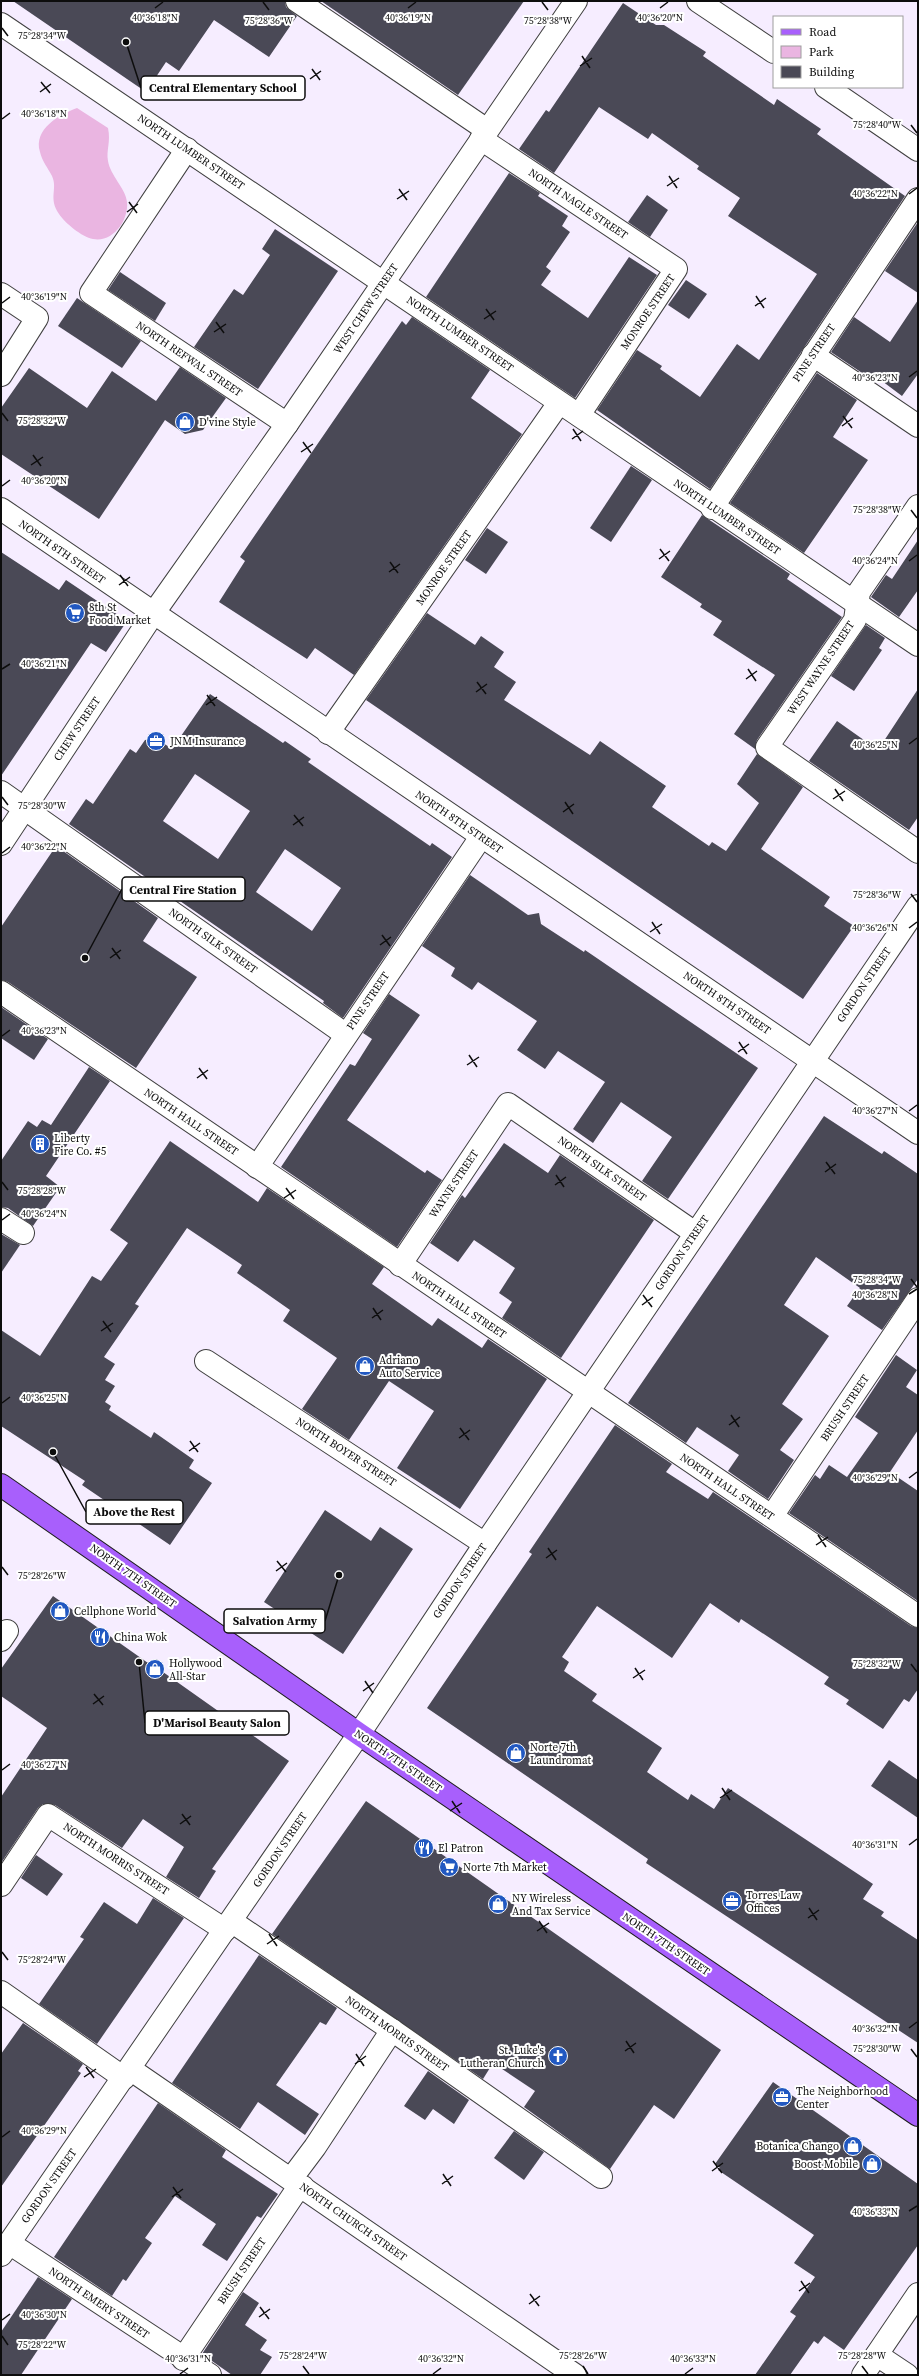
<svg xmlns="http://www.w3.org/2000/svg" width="919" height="2376" font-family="'Source Serif 4',serif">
<rect width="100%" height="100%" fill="#f6edff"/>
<path fill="#eab5e1" d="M77,108L108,128C111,142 106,150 108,161C110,175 126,189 127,202C129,220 113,243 93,239C82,237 65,223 59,214C48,198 58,189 52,176C48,168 42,161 40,152C33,129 60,114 77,108Z"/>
<g fill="#4a4956" fill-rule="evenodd">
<path d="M13,1H285L286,7L297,16L269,57L214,20L179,71L166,62L146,92Z"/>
<path d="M321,1H524L458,95Z"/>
<path d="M623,3L656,25H664L706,52L703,56L774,105L777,99L821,129L817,134L905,196L710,489L597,410L637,350L662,366L660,369L700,397L737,344L759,360L817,274L728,216L740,198L697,169L699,166L652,133L648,139L599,107L554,173L519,149L546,110L549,112Z"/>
<path d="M509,173L540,193L538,196L568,216L562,226L570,232L546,267L551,271L541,285L588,318L629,257L657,275L575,398L426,297Z"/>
<path d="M647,195L668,210L650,237L628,222Z"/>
<path d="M918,222V293L885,271Z"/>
<path d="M275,229L338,271L258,389L194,347L234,289L243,295L270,255L262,249Z"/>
<path d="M120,272L166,303L155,321L108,290Z"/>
<path d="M686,280L707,294L689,319L668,305Z"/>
<path d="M77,298L141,341L122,368L58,326Z"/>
<path d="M918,300V374L902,396L874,375L871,379L831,352L854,317L890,342Z"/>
<path d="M412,317L490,370L471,398L522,434L354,675L315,648L307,659L219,602L245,561L240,557L255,535L402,321L406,325Z"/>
<path d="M180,367L226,398L203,430L185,434L165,420L99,519L1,454V408L29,368L87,408L112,371L156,401Z"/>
<path d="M817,373L857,400L833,437L868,460L804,553L730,503Z"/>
<path d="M631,466L652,480L611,542L590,528Z"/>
<path d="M702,515L790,574L787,579L842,617L757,740L755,749L734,734L775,675L713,635L722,621L700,607L702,604L661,577Z"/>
<path d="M487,528L508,542L486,574L465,560Z"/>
<path d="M918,540V590L899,617L871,597L886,575L892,579Z"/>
<path d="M1,552L59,590L66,580L127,621L106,652L91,643L1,776Z"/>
<path d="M427,613L475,645L481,636L504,652L494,667L516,682L504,700L590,755L600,741L666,786L652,807L709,846L712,842L726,851L759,803L737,784L757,754L803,787L761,849L830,897L824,906L854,926L803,999L366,700Z"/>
<path d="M866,625L885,638L879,648L882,650L854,691L831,676Z"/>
<path d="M918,689V817L909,830L809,761L837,721L878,750Z"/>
<path d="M210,694L283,743L285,741L311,759L308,762L382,813L430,846L432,843L452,857L343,1018L323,1003L324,1001L69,824L86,799L93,804L130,749L136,753L145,740L156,738L172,749ZM195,774L250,811L218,859L163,821ZM285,849L341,888L312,931L256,892Z"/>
<path d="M56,846L158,918L143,941L197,977L136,1068L8,982L1,980V927Z"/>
<path d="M470,875L528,915L539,913L541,924L584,952L585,950L758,1068L668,1199L642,1181L672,1137L621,1102L593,1143L573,1129L605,1082L558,1051L545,1069L517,1050L537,1021L478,982L472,990L451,976L455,968L422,946Z"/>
<path d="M389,994L420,1015L347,1120L425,1173L427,1170L442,1180L397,1247L281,1167L350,1064L355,1066L372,1039L363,1033Z"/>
<path d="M1,1007L48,1039L34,1060L1,1038Z"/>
<path d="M89,1067L110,1081L46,1176L60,1187L33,1226L8,1208L1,1207V1161L28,1121L37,1127L42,1120L51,1125Z"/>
<path d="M824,1116L882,1154L884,1151L918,1174V1279L882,1330L847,1306L860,1288L816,1257L784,1305L829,1336L782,1404L803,1419L780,1450L794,1460L768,1499L728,1471L739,1455L697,1427L686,1443L628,1403Z"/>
<path d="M170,1141L258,1202L267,1188L384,1267L372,1284L432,1326L438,1318L482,1348L488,1339L547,1379L460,1509L397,1468L434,1411L389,1381L349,1440L302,1409L337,1358L283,1321L290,1310L237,1273L242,1265L187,1228L135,1304L139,1306L104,1357L115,1364L105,1380L115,1386L105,1402L111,1406L109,1410L151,1438L154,1432L194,1460L189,1468L212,1483L170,1545L82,1485L85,1481L1,1426V1330L40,1356L92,1276L101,1281L128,1243L110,1230Z"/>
<path d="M504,1143L548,1173L560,1155L654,1220L561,1358L502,1318L512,1302L499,1293L515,1268L474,1240L458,1262L430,1243L462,1195L465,1198Z"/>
<path d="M1,1234L20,1245L1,1273Z"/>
<path d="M896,1355L917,1370L906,1387L918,1395V1430L890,1472L918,1491V1601L789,1513L815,1475L820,1479L829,1465L847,1477L878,1433L855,1417Z"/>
<path d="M615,1425L672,1464L666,1472L708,1499L713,1492L911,1626L918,1628V1689L909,1702L904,1699L883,1729L846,1704L849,1700L824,1684L829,1677L741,1619L739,1623L710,1603L672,1658L597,1606L562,1657L569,1662L564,1671L597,1694L592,1701L662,1748L647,1772L688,1800L691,1794L714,1809L728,1788L873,1884L863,1899L884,1912L881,1916L918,1940V2043L646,1863L648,1859L427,1708L532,1554L529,1552Z"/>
<path d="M325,1510L371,1541L380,1527L413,1549L343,1654L264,1602Z"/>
<path d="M53,1596L148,1663L157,1659L163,1672L289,1761L212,1869L216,1871L199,1898L166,1877L184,1847L143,1819L122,1848L55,1805L43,1804L38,1808L1,1863V1797L47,1728L1,1696V1669Z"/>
<path d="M889,1760L918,1780V1818L871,1786Z"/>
<path d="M366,1801L721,2050L674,2119L654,2105L610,2169L524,2107L535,2091L493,2063L483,2079L272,1934Z"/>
<path d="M36,1855L63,1874L47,1896L21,1878Z"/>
<path d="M153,1898L184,1918L97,2044L39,2004L84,1939L80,1937L104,1902L137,1924Z"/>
<path d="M259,1955L337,2008L326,2025L320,2022L276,2085L319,2114L305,2135L258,2102L240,2129L172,2083Z"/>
<path d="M23,2023L83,2064L78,2071L81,2073L1,2187V2054Z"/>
<path d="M428,2071L469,2100L454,2124L433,2109L425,2120L404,2106Z"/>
<path d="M773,2082L918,2184V2245L844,2350L824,2336L818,2344L814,2341L790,2375H755L796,2316L790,2312L815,2277L794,2263L814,2235L718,2170L720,2168L715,2164Z"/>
<path d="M158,2103L226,2150L222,2157L278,2194L261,2218L257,2216L227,2261L202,2245L216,2224L175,2196L145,2238L152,2243L126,2281L123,2279L112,2296L54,2257Z"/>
<path d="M514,2131L544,2152L524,2180L494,2158Z"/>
<path d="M38,2277L72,2299L21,2375H1V2332Z"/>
<path d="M243,2292L259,2303L245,2325L267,2340L260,2350L272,2357L260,2375H232L202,2354Z"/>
</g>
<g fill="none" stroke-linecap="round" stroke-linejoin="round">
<defs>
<g id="minor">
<path d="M297,1L487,130"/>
<path d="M698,1L774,52"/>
<path d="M1,24L918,645"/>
<path d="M826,87L918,150"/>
<path d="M481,139L676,269L579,415"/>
<path d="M187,149L91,293L287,424"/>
<path d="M1,294L37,318L1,375"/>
<path d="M813,355L918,426"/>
<path d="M918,506L859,592L855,620L767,747L918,852"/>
<path d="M712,508L918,199"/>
<path d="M1,509L918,1133"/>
<path d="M328,733L559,403"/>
<path d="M1,792L345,1034"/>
<path d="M1,844L153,614L287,424L576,1"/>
<path d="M1,992L918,1616"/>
<path d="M257,1167L481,837"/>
<path d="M1,1219L23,1233"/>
<path d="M400,1265L508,1104L695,1233"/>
<path d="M206,1361L485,1544"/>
<path d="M772,1516L918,1299"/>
<path d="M1,1640L7,1631"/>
<path d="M1,1885L48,1815L225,1930"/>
<path d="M231,1921L392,2030L601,2177"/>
<path d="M1,1992L124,2078"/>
<path d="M130,2069L575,2375"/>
<path d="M291,2179L315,2147L392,2030"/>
<path d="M9,2243L210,2375"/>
<path d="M1,2255L359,1734L485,1544L918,906"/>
<path d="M877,2355L907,2375"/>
<path d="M183,2359L294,2194L303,2187"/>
<path d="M863,2375L918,2294"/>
</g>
<path id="major" d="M1,1485L359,1734L918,2115"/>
</defs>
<use href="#minor" stroke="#404040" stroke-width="24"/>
<use href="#major" stroke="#1e1e1e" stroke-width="24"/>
<use href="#minor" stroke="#fff" stroke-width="22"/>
<use href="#major" stroke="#a85ffc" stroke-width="22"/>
</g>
<path fill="none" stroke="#0d0d0d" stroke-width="1.5" d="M263,2L269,10M542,2L548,10M155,8L163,2M408,8L416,2M660,8L668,2M2,28L8,36M582,56L590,68M580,66L592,58M312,69L320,80M310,79L321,71M41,82L50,93M40,92L51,84M2,119L10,113M911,125L917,133M669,176L677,188M667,186L679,178M399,189L407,200M909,194L917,188M397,199L409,191M129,202L137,213M127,212L138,204M756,296L764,308M2,303L10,297M755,306L766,298M486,309L494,320M484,319L496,311M216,322L224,333M214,332L226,324M909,377L917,371M2,413L8,421M843,416L852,428M842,426L853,418M573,429L581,441M572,439L583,431M303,442L311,453M301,452L313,444M33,455L41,466M31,465L43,457M2,486L10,480M911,510L917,518M660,549L669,561M659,559L670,551M909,561L917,555M390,562L398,573M389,572L400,564M120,575L128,586M119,585L130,577M2,669L10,664M748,669L756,681M746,679L757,671M477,682L486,694M476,692L487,684M207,695L215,706M206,705L217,697M909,744L917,738M835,789L843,801M2,797L8,805M833,799L845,791M565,802L573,814M563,812L574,804M294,815L303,826M293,825L304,817M2,853L10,847M911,894L917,902M652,922L660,934M909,928L917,922M650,932L662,924M382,935L390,946M380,945L391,937M112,948L120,959M110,958L121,950M2,1036L10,1030M739,1042L747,1054M738,1052L749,1044M469,1055L477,1067M467,1065L479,1057M199,1068L207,1079M197,1078L208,1070M909,1111L917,1105M826,1162L835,1174M825,1172L836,1164M556,1175L564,1187M2,1182L8,1190M555,1185L566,1177M286,1188L294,1199M284,1198L296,1190M2,1220L10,1214M911,1279L917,1287M909,1294L917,1289M643,1295L652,1307M642,1305L653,1297M373,1308L381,1320M372,1318L383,1310M103,1321L111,1332M101,1331L113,1323M2,1403L10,1397M731,1415L739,1427M729,1425L740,1417M460,1428L469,1440M459,1438L470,1430M190,1441L198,1452M189,1451L200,1443M909,1478L917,1472M818,1535L826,1547M816,1545L828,1537M548,1548L556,1560M546,1558L557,1550M277,1561L286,1572M2,1567L8,1575M276,1571L287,1563M911,1664L917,1672M635,1668L643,1680M633,1678L645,1670M365,1681L373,1693M363,1691L374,1683M94,1694L103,1705M93,1704L104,1696M2,1770L10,1764M722,1788L730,1800M720,1798L732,1790M452,1801L460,1813M450,1811L462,1803M182,1814L190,1825M180,1824L191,1816M909,1845L917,1839M809,1908L817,1920M808,1918L819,1910M539,1921L547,1933M537,1931L549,1923M269,1934L277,1946M267,1944L279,1936M2,1952L8,1960M909,2028L917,2022M626,2041L634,2053M911,2049L917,2057M625,2051L636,2043M356,2054L364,2066M355,2064L366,2056M86,2067L94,2078M84,2077L96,2069M2,2137L10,2131M713,2161L722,2173M712,2171L723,2163M443,2174L451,2186M442,2184L453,2176M173,2187L181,2198M172,2197L183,2189M909,2211L917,2206M801,2281L809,2293M799,2291L810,2283M530,2294L539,2306M529,2304L540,2296M260,2307L269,2319M259,2317L270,2309M2,2320L10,2314M2,2336L8,2345M303,2366L309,2374M583,2366L588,2374M862,2366L868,2374M180,2374L188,2368M433,2374L441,2368M685,2374L693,2368"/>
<defs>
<symbol id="shop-disc" viewBox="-11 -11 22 22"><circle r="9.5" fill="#2158c1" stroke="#fff"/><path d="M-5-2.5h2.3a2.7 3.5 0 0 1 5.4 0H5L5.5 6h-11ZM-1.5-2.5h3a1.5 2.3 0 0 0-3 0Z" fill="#fff"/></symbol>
<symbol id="supermarket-disc" viewBox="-11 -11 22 22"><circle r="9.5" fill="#2158c1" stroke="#fff"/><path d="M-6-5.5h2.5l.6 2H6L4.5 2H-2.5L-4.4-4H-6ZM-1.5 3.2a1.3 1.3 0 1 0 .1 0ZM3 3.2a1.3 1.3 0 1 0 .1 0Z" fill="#fff"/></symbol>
<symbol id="office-disc" viewBox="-11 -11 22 22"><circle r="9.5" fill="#2158c1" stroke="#fff"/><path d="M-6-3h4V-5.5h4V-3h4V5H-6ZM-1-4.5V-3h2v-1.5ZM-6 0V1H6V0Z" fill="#fff"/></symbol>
<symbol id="building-disc" viewBox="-11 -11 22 22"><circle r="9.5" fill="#2158c1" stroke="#fff"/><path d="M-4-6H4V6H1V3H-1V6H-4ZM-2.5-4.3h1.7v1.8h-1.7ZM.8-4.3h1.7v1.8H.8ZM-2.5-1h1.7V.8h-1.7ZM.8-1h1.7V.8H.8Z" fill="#fff"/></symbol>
<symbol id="restaurant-disc" viewBox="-11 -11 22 22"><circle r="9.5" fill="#2158c1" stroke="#fff"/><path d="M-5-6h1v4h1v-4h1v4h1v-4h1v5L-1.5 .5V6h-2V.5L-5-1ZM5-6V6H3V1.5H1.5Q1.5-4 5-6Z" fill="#fff"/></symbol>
<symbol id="church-disc" viewBox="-11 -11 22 22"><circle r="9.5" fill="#2158c1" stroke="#fff"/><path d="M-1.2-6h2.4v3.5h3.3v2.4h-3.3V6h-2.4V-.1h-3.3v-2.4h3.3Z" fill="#fff"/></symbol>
</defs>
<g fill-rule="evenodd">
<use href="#shop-disc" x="174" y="411" width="22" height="22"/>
<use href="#supermarket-disc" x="64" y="602" width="22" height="22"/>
<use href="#office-disc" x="145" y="730" width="22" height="22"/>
<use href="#building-disc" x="29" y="1133" width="22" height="22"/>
<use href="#shop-disc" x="354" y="1355" width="22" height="22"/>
<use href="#shop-disc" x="49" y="1600" width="22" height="22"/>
<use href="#restaurant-disc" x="89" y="1626" width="22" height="22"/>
<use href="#shop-disc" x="144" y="1658" width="22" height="22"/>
<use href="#shop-disc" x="505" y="1742" width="22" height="22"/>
<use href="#restaurant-disc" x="413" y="1837" width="22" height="22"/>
<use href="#supermarket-disc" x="438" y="1856" width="22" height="22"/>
<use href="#office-disc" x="721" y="1890" width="22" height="22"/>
<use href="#shop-disc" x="487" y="1893" width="22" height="22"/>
<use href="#church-disc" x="547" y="2045" width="22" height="22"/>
<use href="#office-disc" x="771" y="2086" width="22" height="22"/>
<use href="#shop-disc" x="842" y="2135" width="22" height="22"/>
<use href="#shop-disc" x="861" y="2153" width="22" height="22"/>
</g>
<g text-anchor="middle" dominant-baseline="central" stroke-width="4" stroke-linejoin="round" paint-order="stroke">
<g font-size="11" fill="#0d0d0d" stroke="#fff">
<text transform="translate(191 152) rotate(34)">NORTH LUMBER STREET</text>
<text transform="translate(578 204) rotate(34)">NORTH NAGLE STREET</text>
<text transform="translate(366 309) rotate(-56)">WEST CHEW STREET</text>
<text transform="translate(648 312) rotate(-56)">MONROE STREET</text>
<text transform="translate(460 334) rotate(34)">NORTH LUMBER STREET</text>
<text transform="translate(814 353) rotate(-56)">PINE STREET</text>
<text transform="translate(189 359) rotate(34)">NORTH REFWAL STREET</text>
<text transform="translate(727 517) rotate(34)">NORTH LUMBER STREET</text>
<text transform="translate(62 552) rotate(35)">NORTH 8TH STREET</text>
<text transform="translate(444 568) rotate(-55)">MONROE STREET</text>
<text transform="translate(821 668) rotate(-56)">WEST WAYNE STREET</text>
<text transform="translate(77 729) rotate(-56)">CHEW STREET</text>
<text transform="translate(459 822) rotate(34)">NORTH 8TH STREET</text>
<text transform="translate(213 941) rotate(35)">NORTH SILK STREET</text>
<text transform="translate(864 985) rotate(-56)">GORDON STREET</text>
<text transform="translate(368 1001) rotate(-56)">PINE STREET</text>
<text transform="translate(727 1003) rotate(34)">NORTH 8TH STREET</text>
<text transform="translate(191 1122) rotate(34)">NORTH HALL STREET</text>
<text transform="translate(602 1169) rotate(35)">NORTH SILK STREET</text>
<text transform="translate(454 1184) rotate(-56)">WAYNE STREET</text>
<text transform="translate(682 1253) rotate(-56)">GORDON STREET</text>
<text transform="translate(459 1305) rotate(34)">NORTH HALL STREET</text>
<text transform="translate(845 1408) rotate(-56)">BRUSH STREET</text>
<text transform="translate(346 1452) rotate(33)">NORTH BOYER STREET</text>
<text transform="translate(727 1487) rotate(34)">NORTH HALL STREET</text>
<text transform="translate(133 1576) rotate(35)">NORTH 7TH STREET</text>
<text transform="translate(460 1581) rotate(-56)">GORDON STREET</text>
<text transform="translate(398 1761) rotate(34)">NORTH 7TH STREET</text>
<text transform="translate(280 1850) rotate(-56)">GORDON STREET</text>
<text transform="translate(116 1859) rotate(33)">NORTH MORRIS STREET</text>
<text transform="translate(666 1944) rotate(34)">NORTH 7TH STREET</text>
<text transform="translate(397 2034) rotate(35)">NORTH MORRIS STREET</text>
<text transform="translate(49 2186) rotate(-55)">GORDON STREET</text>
<text transform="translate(353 2222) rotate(35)">NORTH CHURCH STREET</text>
<text transform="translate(242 2271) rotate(-56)">BRUSH STREET</text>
<text transform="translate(99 2303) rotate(34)">NORTH EMERY STREET</text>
</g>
<g font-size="11" fill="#0d0d0d" stroke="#fff" text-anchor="start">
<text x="199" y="422">D'vine Style</text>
<text x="89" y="607">8th St<tspan x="89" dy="13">Food Market</tspan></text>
<text x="170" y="741">JNM Insurance</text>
<text x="54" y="1138">Liberty<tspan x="54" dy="13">Fire Co. #5</tspan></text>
<text x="379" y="1360">Adriano<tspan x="379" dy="13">Auto Service</tspan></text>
<text x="74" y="1611">Cellphone World</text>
<text x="114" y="1637">China Wok</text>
<text x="169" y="1663">Hollywood<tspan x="169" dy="13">All-Star</tspan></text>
<text x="530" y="1747">Norte 7th<tspan x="530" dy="13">Laundromat</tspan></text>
<text x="438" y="1848">El Patron</text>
<text x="463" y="1867">Norte 7th Market</text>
<text x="746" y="1895">Torres Law<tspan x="746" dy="13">Offices</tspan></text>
<text x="512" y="1898">NY Wireless<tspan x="512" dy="13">And Tax Service</tspan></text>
<text x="544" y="2050" text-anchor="end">St. Luke's<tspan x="544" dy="13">Lutheran Church</tspan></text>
<text x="796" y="2091">The Neighborhood<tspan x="796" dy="13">Center</tspan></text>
<text x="839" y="2146" text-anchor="end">Botanica Chango</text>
<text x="858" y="2164" text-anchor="end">Boost Mobile</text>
</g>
</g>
<g font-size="10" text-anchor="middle" fill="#0d0d0d" stroke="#fff" stroke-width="4" stroke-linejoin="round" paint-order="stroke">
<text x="155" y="21">40°36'18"N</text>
<text x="408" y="21">40°36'19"N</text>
<text x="660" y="21">40°36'20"N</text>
<text x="269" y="24">75°28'36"W</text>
<text x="548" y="24">75°28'38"W</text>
<text x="42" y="39">75°28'34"W</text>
<text x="44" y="117">40°36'18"N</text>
<text x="877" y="128">75°28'40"W</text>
<text x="875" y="197">40°36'22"N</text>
<text x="44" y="300">40°36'19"N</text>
<text x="875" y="381">40°36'23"N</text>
<text x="42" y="424">75°28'32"W</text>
<text x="44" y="484">40°36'20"N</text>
<text x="877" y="513">75°28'38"W</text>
<text x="875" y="564">40°36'24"N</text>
<text x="44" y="667">40°36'21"N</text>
<text x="875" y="748">40°36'25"N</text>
<text x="42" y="809">75°28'30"W</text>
<text x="44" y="850">40°36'22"N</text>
<text x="877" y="898">75°28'36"W</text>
<text x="875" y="931">40°36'26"N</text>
<text x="44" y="1034">40°36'23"N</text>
<text x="875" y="1114">40°36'27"N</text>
<text x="42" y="1194">75°28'28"W</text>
<text x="44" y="1217">40°36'24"N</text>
<text x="877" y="1283">75°28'34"W</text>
<text x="875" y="1298">40°36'28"N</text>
<text x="44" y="1401">40°36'25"N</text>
<text x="875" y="1481">40°36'29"N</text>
<text x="42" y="1579">75°28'26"W</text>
<text x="877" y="1667">75°28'32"W</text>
<text x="44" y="1768">40°36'27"N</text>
<text x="875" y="1848">40°36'31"N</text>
<text x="42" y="1963">75°28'24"W</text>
<text x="875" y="2032">40°36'32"N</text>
<text x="877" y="2052">75°28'30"W</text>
<text x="44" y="2134">40°36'29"N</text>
<text x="875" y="2215">40°36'33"N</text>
<text x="44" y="2318">40°36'30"N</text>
<text x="42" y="2348">75°28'22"W</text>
<text x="303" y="2359">75°28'24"W</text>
<text x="583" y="2359">75°28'26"W</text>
<text x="862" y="2359">75°28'28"W</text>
<text x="188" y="2362">40°36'31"N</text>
<text x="441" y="2362">40°36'32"N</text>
<text x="693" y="2362">40°36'33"N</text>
</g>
<path fill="none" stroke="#0d0d0d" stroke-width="1.5" d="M126 42L141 88M85 958L122 889M53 1452L86 1512M339 1575L325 1621M139 1662L145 1723"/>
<g fill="#0d0d0d" stroke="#fff" stroke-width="1.5">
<circle cx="126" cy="42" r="4"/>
<circle cx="85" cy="958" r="4"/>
<circle cx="53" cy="1452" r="4"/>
<circle cx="339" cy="1575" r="4"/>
<circle cx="139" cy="1662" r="4"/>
</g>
<g fill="#fff" stroke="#0d0d0d" stroke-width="1.5">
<rect x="141" y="76" width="164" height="24" rx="4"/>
<rect x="122" y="877" width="123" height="24" rx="4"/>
<rect x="86" y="1500" width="97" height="24" rx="4"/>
<rect x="224" y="1609" width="101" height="24" rx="4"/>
<rect x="145" y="1711" width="144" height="24" rx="4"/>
</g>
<g font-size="12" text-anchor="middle" font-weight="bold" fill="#0d0d0d">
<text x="223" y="92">Central Elementary School</text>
<text x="183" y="894">Central Fire Station</text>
<text x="134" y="1516">Above the Rest</text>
<text x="275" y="1625">Salvation Army</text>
<text x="217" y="1727">D'Marisol Beauty Salon</text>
</g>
<rect width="919" height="2376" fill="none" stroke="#0d0d0d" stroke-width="4"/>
<rect x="773" y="16" width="130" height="72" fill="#ffffff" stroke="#9e9e9e"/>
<rect x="781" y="29" width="20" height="6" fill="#a85ffc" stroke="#9e9e9e"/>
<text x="809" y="36" font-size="12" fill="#0d0d0d">Road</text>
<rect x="781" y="46" width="20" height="12" fill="#eab5e1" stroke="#9e9e9e"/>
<text x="809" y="56" font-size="12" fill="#0d0d0d">Park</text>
<rect x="781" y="66" width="20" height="12" fill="#4a4956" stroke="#9e9e9e"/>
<text x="809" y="76" font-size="12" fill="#0d0d0d">Building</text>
</svg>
